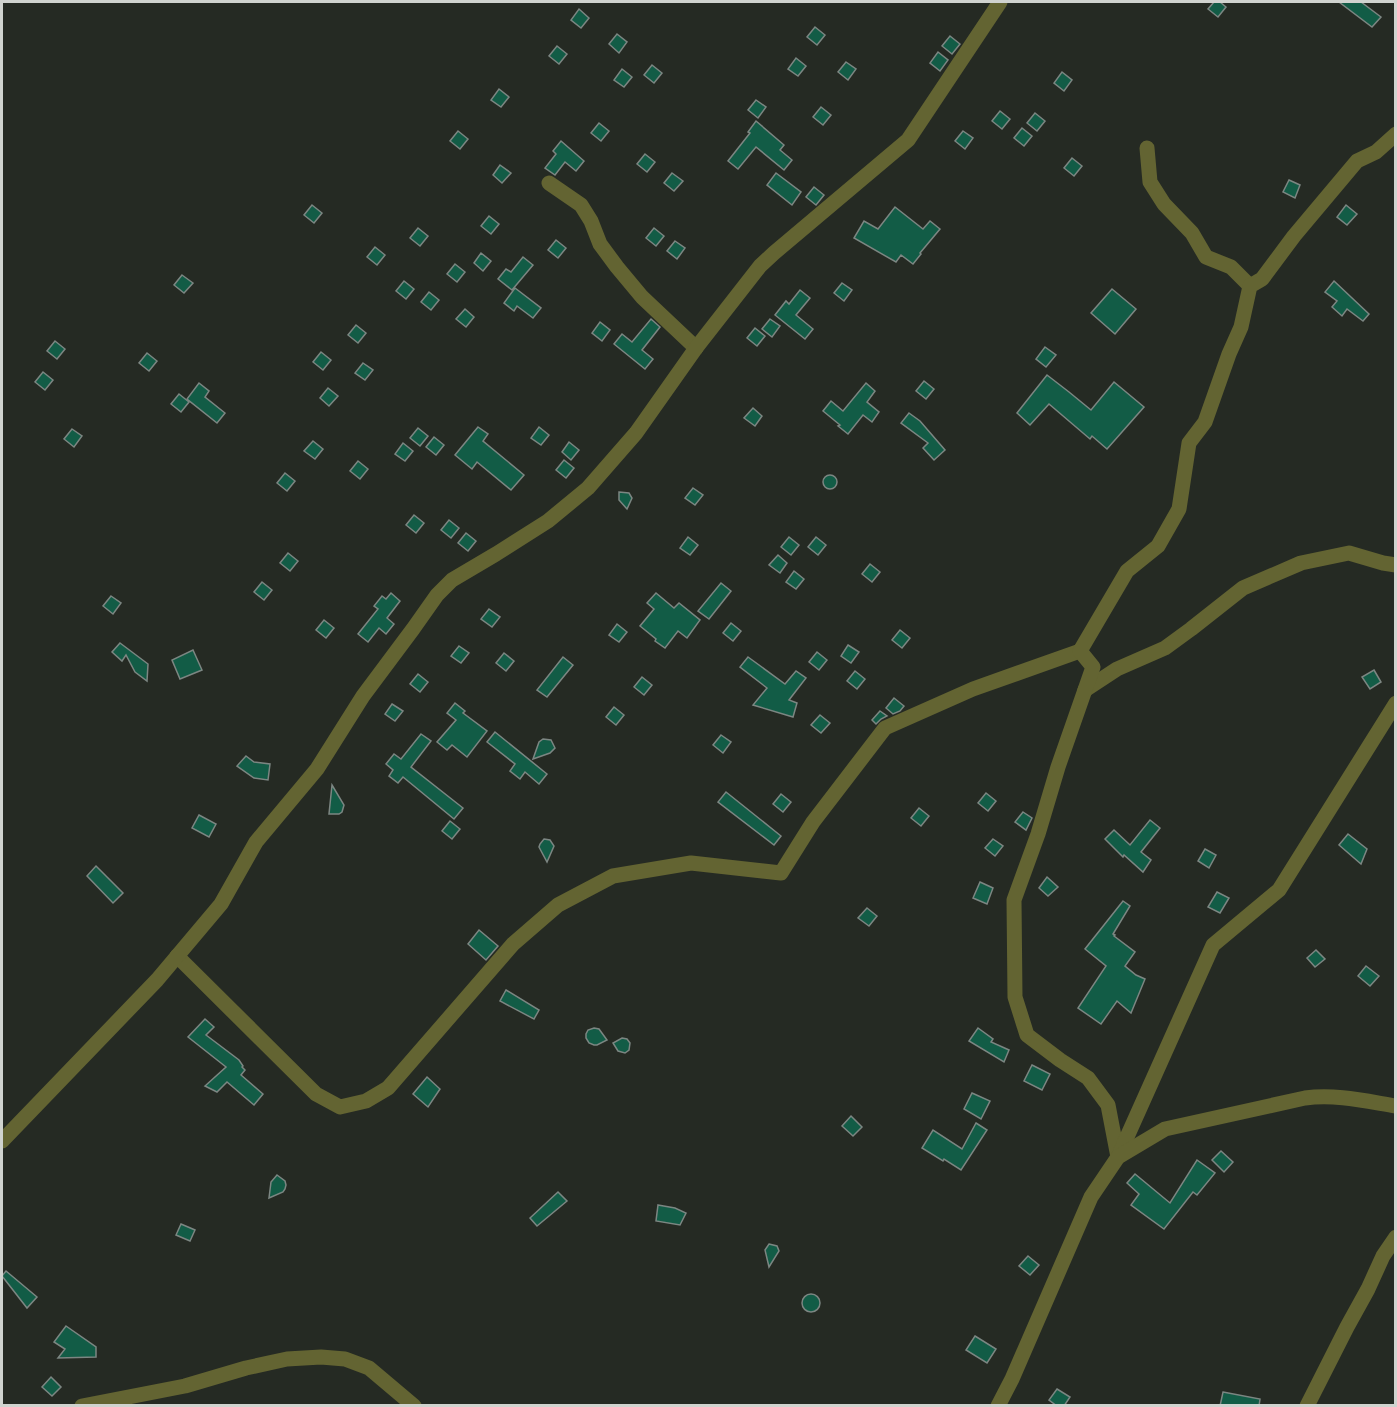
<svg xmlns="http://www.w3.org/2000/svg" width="1397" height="1407" font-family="'Space Grotesk',sans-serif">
<rect width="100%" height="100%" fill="#252a23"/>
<g fill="#125c46" stroke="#7c8682" stroke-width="1.5">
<path d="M1214,2H1220L1226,7L1218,17L1208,9Z"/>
<path d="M1339,2H1361L1381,17L1372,27Z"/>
<path d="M579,9L589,18L581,28L571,20Z"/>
<path d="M815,27L825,35L817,45L807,37Z"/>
<path d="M617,34L627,42L619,53L609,44Z"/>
<path d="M950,36L960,44L952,54L942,46Z"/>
<path d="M557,46L567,54L559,64L549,56Z"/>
<path d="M938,52L948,60L940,71L930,63Z"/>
<path d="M796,58L806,66L798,76L788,69Z"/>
<path d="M846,62L856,69L848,80L838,72Z"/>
<path d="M652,65L662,73L654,83L644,75Z"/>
<path d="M622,69L632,77L624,87L614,80Z"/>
<path d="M1062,72L1072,80L1064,91L1054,83Z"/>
<path d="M499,89L509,97L501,107L491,100Z"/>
<path d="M756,100L766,107L758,118L748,110Z"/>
<path d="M821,107L831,115L823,125L813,117Z"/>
<path d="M1000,111L1010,119L1002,129L992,121Z"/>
<path d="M1035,113L1045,121L1037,131L1027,123Z"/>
<path d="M756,121L784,145L780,150L792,160L784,170L756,147L738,169L728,161L750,133L748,132Z"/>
<path d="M599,123L609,131L601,141L591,133Z"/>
<path d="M1022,128L1032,136L1024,146L1014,138Z"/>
<path d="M458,131L468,139L460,149L450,141Z"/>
<path d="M963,131L973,138L965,149L955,141Z"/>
<path d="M561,141L584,161L576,171L565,162L555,175L545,168L556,154L553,151Z"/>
<path d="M645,154L655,162L647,172L637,164Z"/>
<path d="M1072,158L1082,166L1074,176L1064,168Z"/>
<path d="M500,165L511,173L502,183L493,175Z"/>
<path d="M672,173L683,181L674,191L664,183Z"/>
<path d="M776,173L801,192L792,205L767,185Z"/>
<path d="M1289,180L1300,185L1295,198L1283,192Z"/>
<path d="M814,187L824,195L816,205L806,197Z"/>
<path d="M312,205L322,213L314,223L304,215Z"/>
<path d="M1346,205L1357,214L1347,225L1337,217Z"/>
<path d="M895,207L923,229L930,221L940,229L920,253L921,254L913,264L901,255L896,262L854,238L864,221L878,229Z"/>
<path d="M489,216L499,224L491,234L481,226Z"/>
<path d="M418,228L428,236L420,246L410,238Z"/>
<path d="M654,228L664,236L656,246L646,238Z"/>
<path d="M556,240L566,248L558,258L548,250Z"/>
<path d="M675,241L685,248L677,259L667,251Z"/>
<path d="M375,247L385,255L377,265L367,257Z"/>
<path d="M481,253L491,261L483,271L474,263Z"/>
<path d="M523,257L533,265L512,290L498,279L506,269L511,272Z"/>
<path d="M455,264L465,272L457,282L447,274Z"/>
<path d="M182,275L193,283L184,293L174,285Z"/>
<path d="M404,281L414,289L406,299L396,291Z"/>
<path d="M1334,281L1369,314L1363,321L1347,309L1342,316L1332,307L1337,301L1325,292Z"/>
<path d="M842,283L852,290L844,301L834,293Z"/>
<path d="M515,288L541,308L533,318L517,306L514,311L504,303Z"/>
<path d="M1112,289L1136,309L1115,334L1091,313Z"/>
<path d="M800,290L810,298L796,315L813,329L805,339L775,315L786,301L789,304Z"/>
<path d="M429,292L439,300L431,310L421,302Z"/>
<path d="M465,309L474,317L466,327L456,319Z"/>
<path d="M651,319L660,327L642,350L653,359L645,369L614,344L622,334L632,342Z"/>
<path d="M770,319L780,326L772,337L762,329Z"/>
<path d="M600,322L610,330L602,341L592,333Z"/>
<path d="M356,325L366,333L358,343L348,335Z"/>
<path d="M755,328L765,336L757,346L747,338Z"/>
<path d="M55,341L65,349L57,359L47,351Z"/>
<path d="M1045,347L1056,355L1046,367L1036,359Z"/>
<path d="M321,352L331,360L323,370L313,362Z"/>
<path d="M147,353L157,361L149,371L139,363Z"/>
<path d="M363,363L373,370L365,380L355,373Z"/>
<path d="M43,372L53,380L45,390L35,382Z"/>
<path d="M1047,375L1069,392L1091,410L1114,382L1144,407L1107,449L1092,436L1090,439L1049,404L1030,425L1017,413Z"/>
<path d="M924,381L934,389L926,399L916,391Z"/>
<path d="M199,383L209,391L205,397L225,413L217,423L187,399Z"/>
<path d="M866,383L875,391L867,402L879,412L872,422L863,415L848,434L838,426L840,425L823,411L831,401L843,411Z"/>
<path d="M328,388L338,396L329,406L320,398Z"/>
<path d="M179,394L189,402L181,412L171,404Z"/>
<path d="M753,408L762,416L755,426L744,418Z"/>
<path d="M909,413L920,421L945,450L934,460L923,448L928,443L901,423Z"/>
<path d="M478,427L488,434L483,441L524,475L511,490L477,462L472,469L455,455Z"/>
<path d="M539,427L549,435L541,445L531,438Z"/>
<path d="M418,428L428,436L420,446L410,438Z"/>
<path d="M72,429L82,436L74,447L64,439Z"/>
<path d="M434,437L444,445L436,455L426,447Z"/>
<path d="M313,441L323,449L315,459L304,451Z"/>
<path d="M569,442L579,450L571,460L562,452Z"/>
<path d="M403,443L413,451L405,461L395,454Z"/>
<path d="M564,460L574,468L566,478L556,470Z"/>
<path d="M358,461L368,469L360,479L350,471Z"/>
<path d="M285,473L295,481L287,491L277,483Z"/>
<circle cx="830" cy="482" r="7"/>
<path d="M693,488L703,495L695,505L685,498Z"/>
<path d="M619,492L629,493L632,498L627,509L619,500Z"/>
<path d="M414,515L424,523L416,533L406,525Z"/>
<path d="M449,520L459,528L451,538L441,530Z"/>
<path d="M466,533L476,541L468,551L458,543Z"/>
<path d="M688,537L698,545L690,555L680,548Z"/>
<path d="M789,537L799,545L791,555L781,547Z"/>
<path d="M816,537L826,545L818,555L808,547Z"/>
<path d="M288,553L298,561L290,571L280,563Z"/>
<path d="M778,555L787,563L780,573L769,565Z"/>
<path d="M870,564L880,572L872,582L862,574Z"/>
<path d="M794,571L804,579L796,589L786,582Z"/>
<path d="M262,582L272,590L264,600L254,592Z"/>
<path d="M721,583L731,591L709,619L698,611Z"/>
<path d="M391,593L400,601L387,618L394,624L386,634L379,628L368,642L358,634L378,609L374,606L382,596L386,599Z"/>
<path d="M656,593L674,608L679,603L700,620L687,638L678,631L665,648L655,641L656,639L640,626L654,609L647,603Z"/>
<path d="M111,596L121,603L113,614L103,606Z"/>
<path d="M489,609L500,617L492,627L481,619Z"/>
<path d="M324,620L334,628L326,638L316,630Z"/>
<path d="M731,623L741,631L733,641L723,633Z"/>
<path d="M617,624L627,632L619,642L609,635Z"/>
<path d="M900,630L910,638L902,648L892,640Z"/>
<path d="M120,643L148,664L147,681L135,672L126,655L122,661L112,652Z"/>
<path d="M848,645L859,652L851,663L841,656Z"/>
<path d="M459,646L469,653L461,663L451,656Z"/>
<path d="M193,650L202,670L180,679L172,660Z"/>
<path d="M817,652L827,660L819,670L809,662Z"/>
<path d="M504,653L514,661L506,671L496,663Z"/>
<path d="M563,657L573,665L547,697L537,690Z"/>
<path d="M748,657L785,684L796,671L806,678L789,700L797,703L793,717L753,705L767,688L740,667Z"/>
<path d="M1374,670L1381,682L1370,689L1362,677Z"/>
<path d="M855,671L865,679L857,689L847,681Z"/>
<path d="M418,674L428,682L420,692L410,684Z"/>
<path d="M642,677L652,685L644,695L634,687Z"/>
<path d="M894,698L904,706L900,711L893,714L886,708Z"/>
<path d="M455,703L465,711L463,713L487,731L467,757L452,745L447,750L437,742L456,720L447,713Z"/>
<path d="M392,704L403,711L395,721L385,714Z"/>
<path d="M614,707L624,715L616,725L606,717Z"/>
<path d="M880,711L887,716L881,719L876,724L872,720Z"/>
<path d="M820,715L830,723L821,733L811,725Z"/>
<path d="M495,732L547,774L539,784L525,772L520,779L510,771L515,764L487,742Z"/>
<path d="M421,734L431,741L411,767L463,808L454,819L403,777L398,783L389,776L393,770L386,764L394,754L401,759Z"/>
<path d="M721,735L731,742L723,753L713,745Z"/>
<path d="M543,739L551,740L555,748L550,753L533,759L539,742Z"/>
<path d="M246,756L254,762L270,764L268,780L254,778L237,766Z"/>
<path d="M332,785L344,805L342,812L339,814H329Z"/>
<path d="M726,792L781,836L774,845L718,802Z"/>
<path d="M986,793L996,801L988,811L978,803Z"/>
<path d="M781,794L791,802L783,812L773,804Z"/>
<path d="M919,808L929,816L921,826L911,818Z"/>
<path d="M1023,812L1032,818L1026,830L1015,822Z"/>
<path d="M199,815L216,824L209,837L192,828Z"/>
<path d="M1150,820L1160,828L1141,852L1151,860L1143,872L1124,855L1123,857L1105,839L1114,830L1130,845Z"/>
<path d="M450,821L460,829L452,839L442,831Z"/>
<path d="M1348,834L1367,849L1361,864L1339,845Z"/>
<path d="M544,839L550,840L554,846L547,862L539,847L540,844Z"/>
<path d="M993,839L1003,846L995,856L985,848Z"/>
<path d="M1205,849L1216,855L1209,868L1198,861Z"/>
<path d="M96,866L123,893L113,903L87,876Z"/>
<path d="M1047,877L1058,887L1048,896L1039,888Z"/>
<path d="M980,882L993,888L987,904L973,898Z"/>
<path d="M1217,892L1229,898L1220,913L1208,907Z"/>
<path d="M1123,901L1130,906L1113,934L1115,935L1114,936L1135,952L1125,966L1136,975L1145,979L1131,1013L1117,1001L1101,1024L1078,1008L1106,966L1085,949Z"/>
<path d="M867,908L877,916L869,926L858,918Z"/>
<path d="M479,930L498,946L486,960L468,944Z"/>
<path d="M1316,950L1325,959L1315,967L1307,958Z"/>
<path d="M1366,966L1379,976L1370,986L1358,976Z"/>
<path d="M506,990L539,1010L534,1019L500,1001Z"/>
<path d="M205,1019L214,1027L206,1035L239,1060L243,1066L242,1067L245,1070L241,1075L263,1094L254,1105L227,1082L217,1092L205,1086L226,1067L188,1037Z"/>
<path d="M594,1028L599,1029L607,1040L597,1045H594L589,1043L586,1038V1034L588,1030Z"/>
<path d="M978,1028L993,1039L991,1042L1009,1050L1004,1062L969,1041Z"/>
<path d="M622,1038L627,1039L630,1043L629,1050L625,1053L618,1051L613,1043Z"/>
<path d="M1032,1065L1050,1074L1042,1090L1024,1081Z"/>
<path d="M427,1077L440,1089L428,1107L413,1094Z"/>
<path d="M972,1093L990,1101L981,1119L964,1109Z"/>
<path d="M851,1116L862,1127L853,1136L842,1126Z"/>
<path d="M976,1123L987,1130L961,1170L944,1159L943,1161L922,1148L933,1130L962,1149Z"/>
<path d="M1221,1151L1233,1162L1224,1172L1212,1160Z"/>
<path d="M1197,1160L1215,1173L1197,1195L1193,1192L1164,1229L1131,1205L1139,1194L1127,1183L1135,1174L1170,1203Z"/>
<path d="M277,1175L285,1181L286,1185L285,1189L283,1192L269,1198L271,1182Z"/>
<path d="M558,1192L567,1201L537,1226L530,1218Z"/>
<path d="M658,1205L675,1208L686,1213L680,1225L656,1221Z"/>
<path d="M181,1224L195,1230L190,1241L176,1235Z"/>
<path d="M769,1244L777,1246L779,1251L769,1267L765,1250Z"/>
<path d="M1028,1256L1039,1265L1030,1275L1019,1266Z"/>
<path d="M6,1271L37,1297L27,1308L2,1276Z"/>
<circle cx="811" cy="1303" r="9"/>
<path d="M66,1326L96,1347V1357L58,1358L65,1349L54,1342Z"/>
<path d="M975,1336L996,1349L987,1363L966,1350Z"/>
<path d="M51,1377L61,1387L52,1396L42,1387Z"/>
<path d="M1057,1389L1070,1397L1064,1406H1057L1049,1400Z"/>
<path d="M1223,1392L1260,1399L1259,1406H1220Z"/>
</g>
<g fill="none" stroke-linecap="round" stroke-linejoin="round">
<g stroke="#636432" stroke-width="15">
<path d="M1147,148L1150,182L1164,204L1192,233L1206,257L1231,267L1250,286"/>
<path d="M549,183L581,205L591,221L600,244L617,267L642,297L696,348"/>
<path d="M1085,690L1117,669L1165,648L1191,629L1243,588L1301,563L1349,553L1383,563L1396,565"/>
<path d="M177,956L316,1094L340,1107L366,1101L388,1088L513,944L558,905L613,876L691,863L781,873L813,822L885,728L973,689L1080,651"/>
<path d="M2,1141L157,980L221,904L256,842L317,769L363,696L413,629L437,595L452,580L496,554L548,521L588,488L636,433L696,348L760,266L774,253L908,140L1000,2"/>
<path d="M1118,1157L1108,1105L1088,1078L1060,1060L1027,1035L1015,997L1014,900L1038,834L1058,767L1093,667L1080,651L1127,571L1158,546L1179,509L1189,443L1205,422L1229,354L1241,327L1250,286L1262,279L1294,236L1357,161L1376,152L1396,134"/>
<path d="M1118,1157L1213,945L1279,890L1396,703"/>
<path d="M82,1406L185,1386L246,1368L287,1359L321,1357L345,1359L369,1368L414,1406"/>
<path d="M998,1406L1012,1379L1091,1197L1118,1157L1165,1129L1305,1098C1336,1094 1365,1101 1396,1106"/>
<path d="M1307,1406L1347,1327L1368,1289L1383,1256L1396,1237"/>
</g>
</g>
<rect width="1397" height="1407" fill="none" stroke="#d0d3cf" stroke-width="6"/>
</svg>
